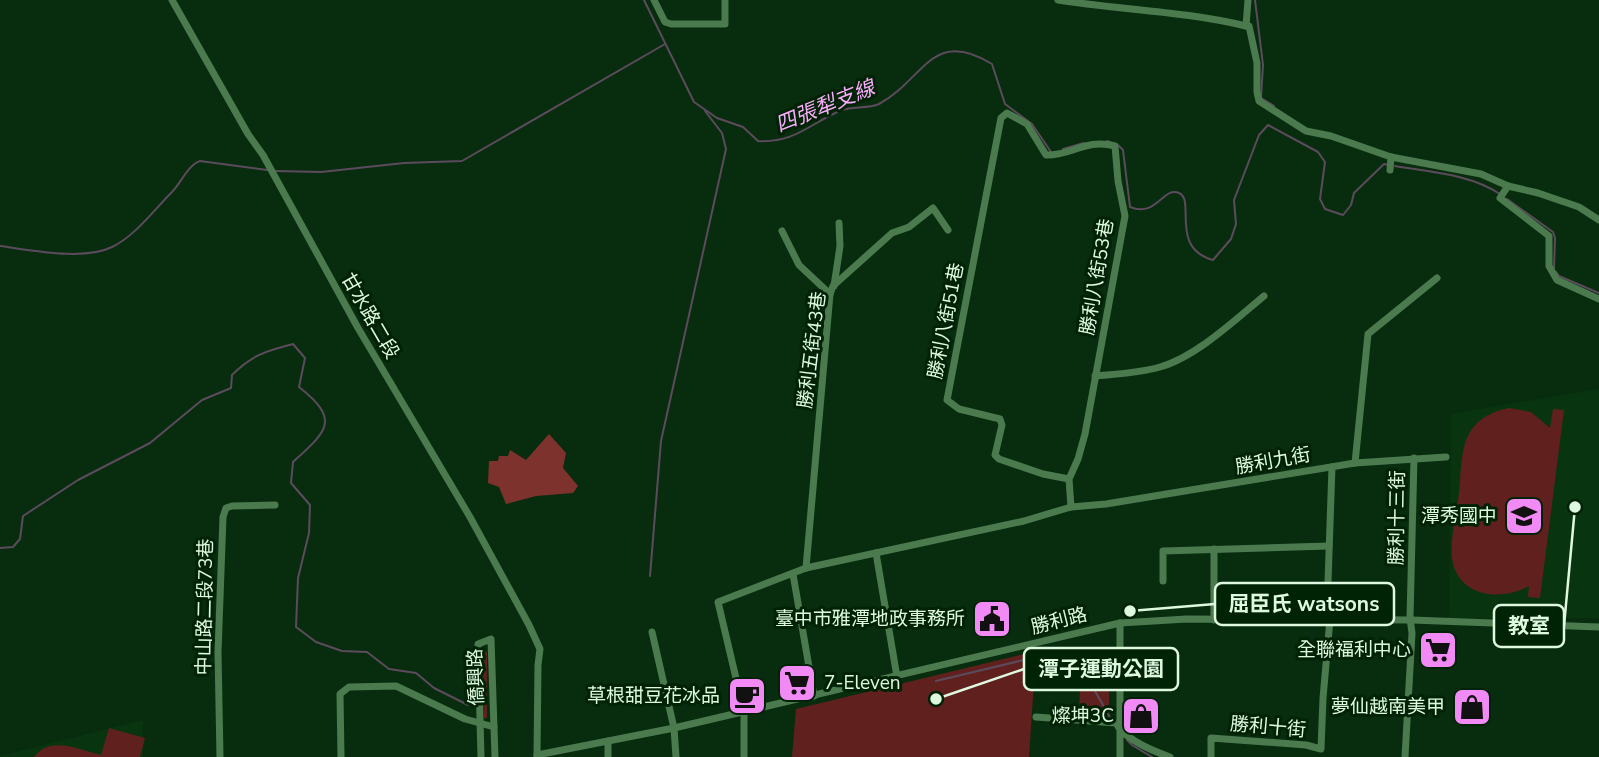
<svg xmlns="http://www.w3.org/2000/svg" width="1599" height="757" font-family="'Nunito Sans','Noto Sans TC',sans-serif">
<rect width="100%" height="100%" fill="#082c0e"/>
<g fill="#093410">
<path d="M1599,389V618H1449L1451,414Z"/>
<path d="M143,720V757H0V756Z"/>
</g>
<g fill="#60211e">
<path d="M1509,408L1531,412L1550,428L1553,409L1564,410L1540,598L1528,597L1529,586C1501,602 1457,597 1452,558C1450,537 1457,513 1459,493C1461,473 1460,446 1472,429C1481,417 1494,411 1509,408Z"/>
<path d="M484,648L487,653V718H484V714L482,656Z"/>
<path d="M1037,651C1042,657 1097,679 1109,684V717H1079L1080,684L1034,682L1029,757H792L796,709Z"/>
<path d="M109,728L145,738L140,757H34C51,735 78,750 101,755Z"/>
</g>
<path fill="#7e322d" d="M549,434L566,453L563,468L578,486L573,493L536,496L506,504L499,487L488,483L489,461H498L499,456H508L510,450L526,460Z"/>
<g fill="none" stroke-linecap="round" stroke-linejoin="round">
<g stroke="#5b4b5c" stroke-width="2">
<path d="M644,0L694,102L717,118L743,127L758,141C796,143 810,123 842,110C853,106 868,109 879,104C924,80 931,27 992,64L1005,104L1032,124L1051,152"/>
<path d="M1255,0L1263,65L1261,98L1274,106"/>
<path d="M1107,141L1118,145L1123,150L1130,207C1157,218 1163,186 1179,193C1196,200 1169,248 1213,260L1231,239L1236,224L1234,200L1259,135L1268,125L1318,152L1325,162L1320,199L1325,209L1343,215L1351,205L1354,193L1384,164L1389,165"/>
<path d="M1063,149L1084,143"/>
<path d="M1395,166C1430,172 1470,174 1500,194"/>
<path d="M276,171L321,172L404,163L462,161L665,44"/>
<path d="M1507,199L1553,232L1555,238L1554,268"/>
<path d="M0,246C31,250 84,261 112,247C135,236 154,210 172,192C181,183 188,165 200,161L267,170"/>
<path d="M1556,272L1559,276L1599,293"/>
<path d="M0,548L13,547L20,539L23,516L78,480L150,443L202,400L231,388L232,375C252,355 266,351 293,344L305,358L299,387C341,420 327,431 293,462L291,483L310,505L309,533L298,578L296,627L316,642L342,651L367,652L389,669L416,673L434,688L468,705"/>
<path d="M650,576L661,441L726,149L722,133L705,111"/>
<path d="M936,681L1032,658L1091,684L1111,719"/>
<path d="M1127,740L1132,745L1152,757"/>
</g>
<g stroke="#4a7a4e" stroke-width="7">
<path d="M172,0L248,134L263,155L358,328L470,517L529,625L540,649L538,665L537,756"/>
<path d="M654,0L665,22L671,24H725V0"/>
<path d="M1058,0C1121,10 1184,11 1246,26"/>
<path d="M1248,0L1246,26H1249L1257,63V92L1259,101L1306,131L1331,136L1391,157L1481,174L1508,186L1538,193L1579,207L1599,220"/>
<path d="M1390,170L1391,157"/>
<path d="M1508,186L1500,198L1549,236V266L1557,280L1599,299"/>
<path d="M782,231L799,265L830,294"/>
<path d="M834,286L840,246L839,223"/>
<path d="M1095,376C1116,374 1140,373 1160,367C1196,357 1235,320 1264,296"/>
<path d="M1355,463L1368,334L1437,278"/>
<path d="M1069,479L1043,474L999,459L995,455L1002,425L1000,419L959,409L947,400L1001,118L1007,113L1027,124L1046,155C1072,156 1085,138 1115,146L1118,181L1125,216L1085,434L1078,459L1069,479L1071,507"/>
<path d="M876,553L897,677"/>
<path d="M806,568L830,294L833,286L892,233L909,227L933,208L948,230"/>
<path d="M793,574L814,696"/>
<path d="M1163,581V551L1329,546"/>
<path d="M1214,620V549"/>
<path d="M652,632L674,728L676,757"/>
<path d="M1036,717L1116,723C1125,740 1153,751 1170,757"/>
<path d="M537,755L674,728L1120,623L1187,619L1412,620L1599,627"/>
<path d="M220,757L218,652L223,517L226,508L232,506L275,505"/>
<path d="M341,757L340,694L349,687L396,686L465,719L494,727"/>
<path d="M481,757L478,644L491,639L495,757"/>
<path d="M608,757V741"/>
<path d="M744,757V712L718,602L806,568L1024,521L1071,507L1106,504L1355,463L1446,457"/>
<path d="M1120,757V623"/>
<path d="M1211,757V738L1306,745L1321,749L1323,698L1330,619L1328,582L1332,467"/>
<path d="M1405,757L1412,633L1410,618L1414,458"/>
</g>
</g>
<defs>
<symbol id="school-square" viewBox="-11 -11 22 22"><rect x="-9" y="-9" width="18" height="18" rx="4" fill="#f18af4" stroke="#002205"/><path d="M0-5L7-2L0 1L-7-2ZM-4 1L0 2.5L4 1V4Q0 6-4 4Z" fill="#111"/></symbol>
<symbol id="civic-square" viewBox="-11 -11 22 22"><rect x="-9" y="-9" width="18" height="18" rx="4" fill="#f18af4" stroke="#002205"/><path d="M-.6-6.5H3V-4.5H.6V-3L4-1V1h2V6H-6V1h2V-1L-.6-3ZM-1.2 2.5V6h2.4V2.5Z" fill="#111"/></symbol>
<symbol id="supermarket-square" viewBox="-11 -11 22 22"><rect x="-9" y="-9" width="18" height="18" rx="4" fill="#f18af4" stroke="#002205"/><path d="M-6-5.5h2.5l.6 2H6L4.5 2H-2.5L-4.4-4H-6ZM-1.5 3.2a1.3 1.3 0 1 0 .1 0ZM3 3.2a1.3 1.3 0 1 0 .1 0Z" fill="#111"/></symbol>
<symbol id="cafe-square" viewBox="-11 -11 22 22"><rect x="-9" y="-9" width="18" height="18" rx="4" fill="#f18af4" stroke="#002205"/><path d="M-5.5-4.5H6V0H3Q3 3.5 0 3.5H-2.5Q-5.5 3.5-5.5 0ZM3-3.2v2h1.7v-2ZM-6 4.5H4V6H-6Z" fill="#111"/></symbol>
<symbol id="shop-square" viewBox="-11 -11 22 22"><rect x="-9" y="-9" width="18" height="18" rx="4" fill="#f18af4" stroke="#002205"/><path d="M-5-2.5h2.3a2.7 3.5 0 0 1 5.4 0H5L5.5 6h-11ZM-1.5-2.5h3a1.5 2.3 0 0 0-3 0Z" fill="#111"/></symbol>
</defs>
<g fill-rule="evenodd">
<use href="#school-square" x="1502" y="494" width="44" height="44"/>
<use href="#civic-square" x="970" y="597" width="44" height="44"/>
<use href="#supermarket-square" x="1416" y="628" width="44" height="44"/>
<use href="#supermarket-square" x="775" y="661" width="44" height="44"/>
<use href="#cafe-square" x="725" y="674" width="44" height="44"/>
<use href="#shop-square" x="1450" y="685" width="44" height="44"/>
<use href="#shop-square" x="1119" y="694" width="44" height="44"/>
</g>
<g text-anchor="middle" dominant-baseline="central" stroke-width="6" stroke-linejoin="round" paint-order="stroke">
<g font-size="19" fill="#dff9e0" stroke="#002205">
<text transform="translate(1097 277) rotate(-80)">勝利八街53巷</text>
<text transform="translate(370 316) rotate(60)">甘水路二段</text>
<text transform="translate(946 321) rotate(-79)">勝利八街51巷</text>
<text transform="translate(812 350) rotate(-83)">勝利五街43巷</text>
<text transform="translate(1273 461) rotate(-10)">勝利九街</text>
<text transform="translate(1397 518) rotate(-89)">勝利十三街</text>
<text transform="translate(205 607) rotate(-89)">中山路二段73巷</text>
<text transform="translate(1059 621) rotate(-14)">勝利路</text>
<text transform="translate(476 677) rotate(-92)">僑興路</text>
<text transform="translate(1268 727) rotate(5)">勝利十街</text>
</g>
<g font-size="19" fill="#dff9e0" stroke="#002205" text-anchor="end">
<text x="1497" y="516">潭秀國中</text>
<text x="965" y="619">臺中市雅潭地政事務所</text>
<text x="1411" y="650">全聯福利中心</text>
<text x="824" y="683" text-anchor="start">7-Eleven</text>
<text x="720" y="696">草根甜豆花冰品</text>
<text x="1445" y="707">夢仙越南美甲</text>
<text x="1114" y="716">燦坤3C</text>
</g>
<g font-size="21" font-style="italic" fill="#faacfc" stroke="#002205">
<text transform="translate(825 106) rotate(-22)">四張犁支線</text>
</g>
</g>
<path fill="none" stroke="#dff9e0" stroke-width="2.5" d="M1130 611L1215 604M1575 507L1564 626M936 699L1024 669"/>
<g fill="#dff9e0" stroke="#002205" stroke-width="2.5">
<circle cx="1130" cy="611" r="7"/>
<circle cx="1575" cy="507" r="7"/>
<circle cx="936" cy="699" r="7"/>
</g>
<g fill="#002205" stroke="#dff9e0" stroke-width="2.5">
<rect x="1215" y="583" width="179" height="42" rx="7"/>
<rect x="1494" y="605" width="70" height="42" rx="7"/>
<rect x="1024" y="648" width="154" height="42" rx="7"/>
</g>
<g font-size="21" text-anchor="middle" font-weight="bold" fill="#dff9e0">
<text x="1304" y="611">屈臣氏 watsons</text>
<text x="1529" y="633">教室</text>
<text x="1101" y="676">潭子運動公園</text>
</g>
</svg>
